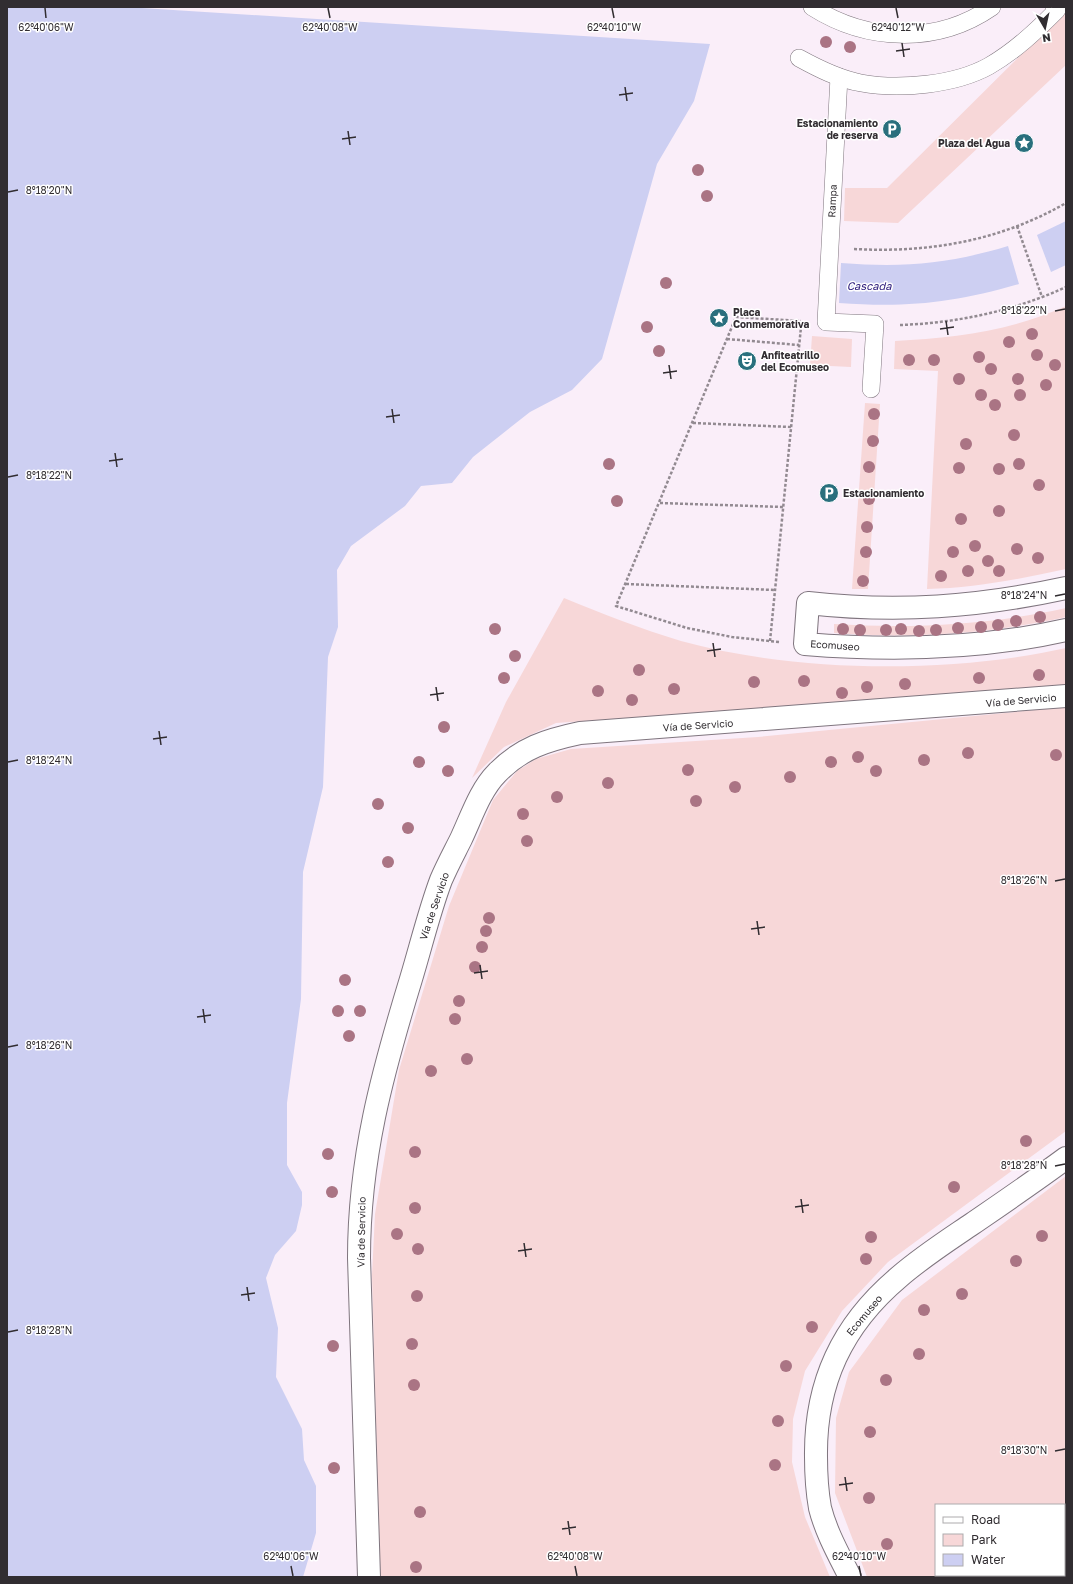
<svg xmlns="http://www.w3.org/2000/svg" width="1073" height="1584" font-family="'Golos Text',sans-serif">
<rect width="100%" height="100%" fill="#faeef9"/>
<g fill="#f7d7d8" fill-rule="evenodd">
<path d="M1066,10V65L898,223L844,221L845,188H887Z"/>
<path d="M1066,306V569C1020,579 974,588 927,589L938,371L894,369L895,341C953,338 1012,331 1066,306Z"/>
<path d="M812,336L852,339L851,367L810,365Z"/>
<path d="M865,403L880,404L868,589H852Z"/>
<path d="M564,598C603,614 641,629 681,641C796,673 950,674 1066,648V687L556,723L504,747L472,778L506,702Z"/>
<path d="M1066,608V617C989,634 912,639 834,633V624C913,629 989,625 1066,608Z"/>
<path d="M1066,707V1131L888,1262L842,1311L805,1371L793,1419L792,1462L805,1517L830,1577H380L372,1275L375,1214L399,1070L449,906L493,800L517,771L536,759L571,749L758,737Z"/>
<path d="M1066,1176V1577H867L835,1493L836,1418L849,1372L902,1300ZM936,1505H1064V1575H936Z"/>
</g>
<g fill="#cdcff2">
<path d="M7,7H126L710,44L694,101L657,164L602,359L572,390L530,412L473,457L452,483L421,486L405,506L351,546L337,570L338,627L328,657L323,787L303,872L301,999L287,1103V1165L302,1192V1205L296,1231L275,1255L266,1278L278,1328L276,1377L302,1429L304,1460L316,1486V1533L303,1577H7Z"/>
<path d="M1066,221V265L1051,272L1037,235Z"/>
<path d="M1008,246L1019,284C954,303 906,308 839,303L841,263C904,268 948,264 1008,246Z"/>
</g>
<g fill="none" stroke-linecap="round" stroke-linejoin="round">
<defs>
<g id="service">
<path d="M812,7C867,42 937,45 992,7"/>
<path d="M799,58C819,69 839,79 861,83C899,90 955,85 989,66C1015,51 1036,31 1057,10L1054,7"/>
<path d="M839,77L826,322L875,324L871,389"/>
</g>
<g id="minor">
<path d="M1066,588C978,607 898,613 808,603L805,644C891,651 982,649 1066,630"/>
<path d="M369,1577L359,1258C359,1158 382,1074 411,979C421,946 429,912 441,880C447,866 454,853 461,839C471,818 480,790 497,773C521,748 547,740 580,733L1066,696"/>
<path d="M850,1577C839,1555 826,1532 820,1508C817,1491 816,1474 816,1457C815,1383 842,1325 899,1277C922,1257 947,1241 972,1224C1004,1202 1035,1181 1066,1158"/>
</g>
</defs>
<use href="#service" stroke="#7f757e" stroke-width="18"/>
<use href="#minor" stroke="#7f757e" stroke-width="24"/>
<g stroke="#928a91" stroke-width="2.5" stroke-dasharray="3 2" stroke-linecap="butt">
<path d="M1017,226L1042,297"/>
<path d="M854,249C929,253 1000,241 1066,203"/>
<path d="M900,325C957,323 1014,311 1066,287"/>
<path d="M727,339L799,345"/>
<path d="M693,423L791,427"/>
<path d="M660,503L783,507"/>
<path d="M626,584L775,590"/>
<path d="M770,641L801,327"/>
<path d="M779,642L732,637L687,628L616,606L736,317L801,321"/>
</g>
<use href="#service" stroke="#fff" stroke-width="17"/>
<use href="#minor" stroke="#fff" stroke-width="22"/>
</g>
<g fill="#aa7484">
<circle cx="826" cy="42" r="6"/>
<circle cx="850" cy="47" r="6"/>
<circle cx="698" cy="170" r="6"/>
<circle cx="707" cy="196" r="6"/>
<circle cx="666" cy="283" r="6"/>
<circle cx="647" cy="327" r="6"/>
<circle cx="1032" cy="334" r="6"/>
<circle cx="1009" cy="342" r="6"/>
<circle cx="659" cy="351" r="6"/>
<circle cx="1037" cy="355" r="6"/>
<circle cx="979" cy="357" r="6"/>
<circle cx="909" cy="360" r="6"/>
<circle cx="934" cy="360" r="6"/>
<circle cx="1055" cy="365" r="6"/>
<circle cx="991" cy="369" r="6"/>
<circle cx="959" cy="379" r="6"/>
<circle cx="1018" cy="379" r="6"/>
<circle cx="1046" cy="385" r="6"/>
<circle cx="981" cy="395" r="6"/>
<circle cx="1020" cy="395" r="6"/>
<circle cx="995" cy="405" r="6"/>
<circle cx="874" cy="414" r="6"/>
<circle cx="1014" cy="435" r="6"/>
<circle cx="873" cy="441" r="6"/>
<circle cx="966" cy="444" r="6"/>
<circle cx="609" cy="464" r="6"/>
<circle cx="1019" cy="464" r="6"/>
<circle cx="869" cy="467" r="6"/>
<circle cx="959" cy="468" r="6"/>
<circle cx="999" cy="469" r="6"/>
<circle cx="1039" cy="485" r="6"/>
<circle cx="869" cy="499" r="6"/>
<circle cx="617" cy="501" r="6"/>
<circle cx="999" cy="511" r="6"/>
<circle cx="961" cy="519" r="6"/>
<circle cx="867" cy="527" r="6"/>
<circle cx="975" cy="546" r="6"/>
<circle cx="1017" cy="549" r="6"/>
<circle cx="866" cy="552" r="6"/>
<circle cx="953" cy="552" r="6"/>
<circle cx="1038" cy="558" r="6"/>
<circle cx="988" cy="561" r="6"/>
<circle cx="968" cy="571" r="6"/>
<circle cx="999" cy="571" r="6"/>
<circle cx="941" cy="576" r="6"/>
<circle cx="863" cy="581" r="6"/>
<circle cx="1040" cy="617" r="6"/>
<circle cx="1016" cy="621" r="6"/>
<circle cx="998" cy="625" r="6"/>
<circle cx="981" cy="627" r="6"/>
<circle cx="958" cy="628" r="6"/>
<circle cx="495" cy="629" r="6"/>
<circle cx="843" cy="629" r="6"/>
<circle cx="901" cy="629" r="6"/>
<circle cx="860" cy="630" r="6"/>
<circle cx="886" cy="630" r="6"/>
<circle cx="936" cy="630" r="6"/>
<circle cx="919" cy="631" r="6"/>
<circle cx="515" cy="656" r="6"/>
<circle cx="639" cy="670" r="6"/>
<circle cx="1039" cy="675" r="6"/>
<circle cx="504" cy="678" r="6"/>
<circle cx="979" cy="678" r="6"/>
<circle cx="804" cy="681" r="6"/>
<circle cx="754" cy="682" r="6"/>
<circle cx="905" cy="684" r="6"/>
<circle cx="867" cy="687" r="6"/>
<circle cx="674" cy="689" r="6"/>
<circle cx="598" cy="691" r="6"/>
<circle cx="842" cy="693" r="6"/>
<circle cx="632" cy="700" r="6"/>
<circle cx="444" cy="727" r="6"/>
<circle cx="968" cy="753" r="6"/>
<circle cx="1056" cy="755" r="6"/>
<circle cx="858" cy="757" r="6"/>
<circle cx="924" cy="760" r="6"/>
<circle cx="419" cy="762" r="6"/>
<circle cx="831" cy="762" r="6"/>
<circle cx="688" cy="770" r="6"/>
<circle cx="448" cy="771" r="6"/>
<circle cx="876" cy="771" r="6"/>
<circle cx="790" cy="777" r="6"/>
<circle cx="608" cy="783" r="6"/>
<circle cx="735" cy="787" r="6"/>
<circle cx="557" cy="797" r="6"/>
<circle cx="696" cy="801" r="6"/>
<circle cx="378" cy="804" r="6"/>
<circle cx="523" cy="814" r="6"/>
<circle cx="408" cy="828" r="6"/>
<circle cx="527" cy="841" r="6"/>
<circle cx="388" cy="862" r="6"/>
<circle cx="489" cy="918" r="6"/>
<circle cx="486" cy="931" r="6"/>
<circle cx="482" cy="947" r="6"/>
<circle cx="475" cy="967" r="6"/>
<circle cx="345" cy="980" r="6"/>
<circle cx="459" cy="1001" r="6"/>
<circle cx="338" cy="1011" r="6"/>
<circle cx="360" cy="1011" r="6"/>
<circle cx="455" cy="1019" r="6"/>
<circle cx="349" cy="1036" r="6"/>
<circle cx="467" cy="1059" r="6"/>
<circle cx="431" cy="1071" r="6"/>
<circle cx="1026" cy="1141" r="6"/>
<circle cx="415" cy="1152" r="6"/>
<circle cx="328" cy="1154" r="6"/>
<circle cx="954" cy="1187" r="6"/>
<circle cx="332" cy="1192" r="6"/>
<circle cx="415" cy="1208" r="6"/>
<circle cx="397" cy="1234" r="6"/>
<circle cx="1042" cy="1236" r="6"/>
<circle cx="871" cy="1237" r="6"/>
<circle cx="418" cy="1249" r="6"/>
<circle cx="866" cy="1259" r="6"/>
<circle cx="1016" cy="1261" r="6"/>
<circle cx="962" cy="1294" r="6"/>
<circle cx="417" cy="1296" r="6"/>
<circle cx="924" cy="1310" r="6"/>
<circle cx="812" cy="1327" r="6"/>
<circle cx="412" cy="1344" r="6"/>
<circle cx="333" cy="1346" r="6"/>
<circle cx="919" cy="1354" r="6"/>
<circle cx="786" cy="1366" r="6"/>
<circle cx="886" cy="1380" r="6"/>
<circle cx="414" cy="1385" r="6"/>
<circle cx="778" cy="1421" r="6"/>
<circle cx="870" cy="1432" r="6"/>
<circle cx="775" cy="1465" r="6"/>
<circle cx="334" cy="1468" r="6"/>
<circle cx="869" cy="1498" r="6"/>
<circle cx="420" cy="1512" r="6"/>
<circle cx="887" cy="1544" r="6"/>
<circle cx="416" cy="1567" r="6"/>
</g>
<path fill="none" stroke="#312d31" stroke-width="1.5" d="M45,8L46,18M328,8L330,18M612,8L614,18M896,8L898,18M902,43L904,57M896,51L910,49M625,87L627,101M619,95L633,93M348,131L350,145M342,139L356,137M8,192L18,190M1055,311L1065,309M946,321L948,335M940,329L954,327M669,365L671,379M663,373L677,371M392,409L394,423M386,417L400,415M115,453L117,467M109,461L123,459M8,477L18,475M1055,596L1065,594M713,643L715,657M707,651L721,649M436,687L438,701M430,695L444,693M159,731L161,745M153,739L167,737M8,762L18,760M1055,881L1065,879M757,921L759,935M751,929L765,927M480,965L482,979M474,973L488,971M203,1009L205,1023M197,1017L211,1015M8,1047L18,1045M1055,1166L1065,1164M801,1199L803,1213M795,1207L809,1205M524,1243L526,1257M518,1251L532,1249M247,1287L249,1301M241,1295L255,1293M8,1332L18,1330M1055,1451L1065,1449M845,1477L847,1491M839,1485L853,1483M568,1521L570,1535M562,1529L576,1527M291,1566L293,1576M575,1566L577,1576M859,1566L861,1576"/>
<defs>
<symbol id="parking-disc" viewBox="-11 -11 22 22"><circle r="9.5" fill="#296f7d" stroke="#fff"/><path d="M-3.5-5.5H1a3.5 3.5 0 0 1 0 7H-1V5.5H-3.5ZM-1-3.4V-.6H.8a1.4 1.4 0 0 0 0-2.8Z" fill="#fff"/></symbol>
<symbol id="sight-disc" viewBox="-11 -11 22 22"><circle r="9.5" fill="#296f7d" stroke="#fff"/><path d="M0-6L1.8-2.2L6-1.7L2.9 1.2L3.7 5.4L0 3.3L-3.7 5.4L-2.9 1.2L-6-1.7L-1.8-2.2Z" fill="#fff"/></symbol>
<symbol id="theatre-disc" viewBox="-11 -11 22 22"><circle r="9.5" fill="#296f7d" stroke="#fff"/><path d="M-5-5.5Q0-4 5-5.5V0Q5 5 0 6Q-5 5-5 0ZM-3.3-2.5H-1v1.5H-3.3ZM1-2.5H3.3v1.5H1ZM-2.8 1Q0 5.5 2.8 1Z" fill="#fff"/></symbol>
</defs>
<g fill-rule="evenodd">
<use href="#parking-disc" x="881" y="118" width="22" height="22"/>
<use href="#sight-disc" x="1013" y="132" width="22" height="22"/>
<use href="#sight-disc" x="708" y="307" width="22" height="22"/>
<use href="#theatre-disc" x="736" y="350" width="22" height="22"/>
<use href="#parking-disc" x="818" y="482" width="22" height="22"/>
</g>
<g text-anchor="middle" dominant-baseline="central" stroke-width="3" stroke-linejoin="round" paint-order="stroke">
<g font-size="10" font-weight="bold" fill="#312d31" stroke="#fff" text-anchor="start">
<text x="878" y="123" text-anchor="end">Estacionamiento<tspan x="878" dy="12">de reserva</tspan></text>
<text x="1010" y="143" text-anchor="end">Plaza del Agua</text>
<text x="733" y="312">Placa<tspan x="733" dy="12">Conmemorativa</tspan></text>
<text x="761" y="355">Anfiteatrillo<tspan x="761" dy="12">del Ecomuseo</tspan></text>
<text x="843" y="493">Estacionamiento</text>
</g>
<g font-size="10" fill="#312d31" stroke="#fff">
<text transform="translate(832 201) rotate(-87)">Rampa</text>
<text transform="translate(835 645) rotate(4)">Ecomuseo</text>
<text transform="translate(1021 700) rotate(-5)">Vía de Servicio</text>
<text transform="translate(698 725) rotate(-4)">Vía de Servicio</text>
<text transform="translate(434 906) rotate(-71)">Vía de Servicio</text>
<text transform="translate(361 1232) rotate(-89)">Vía de Servicio</text>
<text transform="translate(864 1315) rotate(-50)">Ecomuseo</text>
</g>
<g font-size="11" font-style="italic" fill="#2e1d7c" stroke="#fff">
<text x="869" y="285">Cascada</text>
</g>
</g>
<g font-size="10" text-anchor="middle" fill="#312d31" stroke="#fff" stroke-width="3" stroke-linejoin="round" paint-order="stroke">
<text x="898" y="31">62°40'12"W</text>
<text x="46" y="31">62°40'06"W</text>
<text x="330" y="31">62°40'08"W</text>
<text x="614" y="31">62°40'10"W</text>
<text x="49" y="194">8°18'20"N</text>
<text x="1024" y="314">8°18'22"N</text>
<text x="49" y="479">8°18'22"N</text>
<text x="1024" y="599">8°18'24"N</text>
<text x="49" y="764">8°18'24"N</text>
<text x="1024" y="884">8°18'26"N</text>
<text x="49" y="1049">8°18'26"N</text>
<text x="1024" y="1169">8°18'28"N</text>
<text x="49" y="1334">8°18'28"N</text>
<text x="1024" y="1454">8°18'30"N</text>
<text x="291" y="1560">62°40'06"W</text>
<text x="575" y="1560">62°40'08"W</text>
<text x="859" y="1560">62°40'10"W</text>
</g>
<rect width="1073" height="1584" fill="none" stroke="#312d31" stroke-width="16"/>
<rect x="935" y="1504" width="130" height="72" fill="#ffffff" stroke="#adabad"/>
<rect x="943" y="1517" width="20" height="6" fill="#ffffff" stroke="#adabad"/>
<text x="971" y="1524" font-size="12" fill="#312d31">Road</text>
<rect x="943" y="1534" width="20" height="12" fill="#f7d7d8" stroke="#adabad"/>
<text x="971" y="1544" font-size="12" fill="#312d31">Park</text>
<rect x="943" y="1554" width="20" height="12" fill="#cdcff2" stroke="#adabad"/>
<text x="971" y="1564" font-size="12" fill="#312d31">Water</text>
<g transform="translate(1045 28) rotate(171)" stroke="#ffffff" stroke-width="3" paint-order="stroke">
<path d="M0-3L7 15L0 10L-7 15Z" fill="#312d31"/>
<text y="-6" font-size="11" font-weight="bold" text-anchor="middle" fill="#312d31">N</text>
</g>
</svg>
